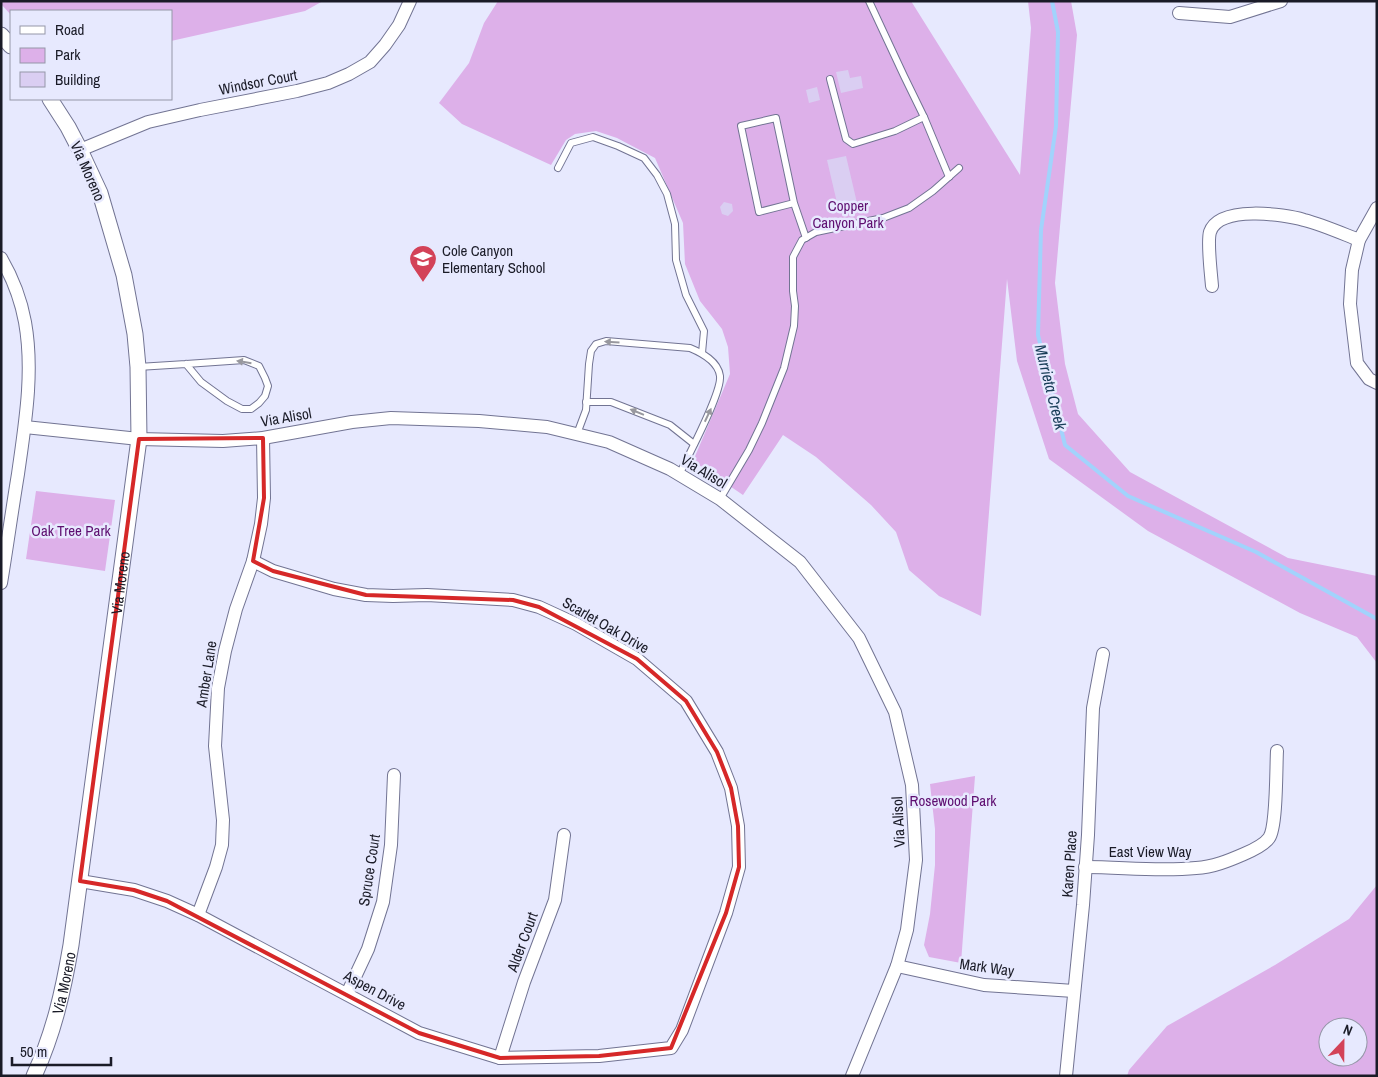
<svg xmlns="http://www.w3.org/2000/svg" width="1378" height="1077" font-family="'Archivo Narrow',sans-serif">
<rect width="100%" height="100%" fill="#e7e9fe"/>
<g fill="#ddb0e9" fill-rule="evenodd">
<path d="M1,1H323L305,11L171,41V11H11V15L1,4Z"/>
<path d="M498,1H911L1020,175L1031,28L1028,1H1071L1077,35L1055,283L1065,364L1078,414L1130,472L1288,558L1377,576V663L1357,637L1300,613L1148,531L1049,459L1017,361L1007,279L981,616L939,596L909,570L896,532L871,505L816,457L783,435L743,495L693,461L730,374L728,347L722,329L700,301L685,264L683,223L655,158L617,138L596,131L575,134L566,140L551,165L462,124L439,103L469,63L484,23Z"/>
<path d="M36,491L115,500L105,571L26,559Z"/>
<path d="M975,776L961,963L929,957L924,945L930,914L935,865V829L930,784Z"/>
<path d="M1377,885V1076H1127L1129,1070L1167,1026L1275,965L1349,919ZM1328,1027H1358V1057H1328Z"/>
</g>
<g fill="none" stroke-linecap="round" stroke-linejoin="round">
<path stroke="#a2d3fc" stroke-width="4" d="M1052,1L1058,32L1056,126L1041,230L1038,335L1065,445L1128,496L1256,552L1377,619"/>
</g>
<g fill="#dacef2">
<path d="M848,70L850,78L861,76L863,88L841,93L836,72Z"/>
<path d="M817,87L820,100L809,103L806,90Z"/>
<path d="M846,156L857,203L838,207L827,160Z"/>
<path d="M724,202L732,204L733,211L728,216L722,214L720,207Z"/>
</g>
<g fill="none" stroke-linecap="round" stroke-linejoin="round">
<defs>
<g id="service">
<path d="M869,1L904,76L924,117L949,177"/>
<path d="M830,79L846,139L853,144L895,131L924,117"/>
<path d="M558,168L571,143L593,137L618,146L644,158L657,175L667,194L675,224L676,260L686,295L704,331L702,353"/>
<path d="M794,203L759,212L741,126L776,118L794,203L806,238"/>
<path d="M138,367L186,364L244,360L259,366L265,378L268,386L265,396L259,403L251,409H242L227,401L201,382L186,364"/>
<path d="M586,402H611L670,425L694,444"/>
<path d="M577,434L586,410L589,364L591,351L596,344L606,341L690,348C702,353 718,361 720,376C722,393 688,456 679,475"/>
<path d="M720,499L749,450L762,423L784,368L794,326L795,306L793,291V257L802,240L816,232L883,218L909,208L933,191L959,168"/>
</g>
<g id="minor">
<path d="M1179,13L1230,17L1281,1"/>
<path d="M80,150L148,122L200,110L297,91L328,83L349,74L370,62L385,45L399,25L410,1"/>
<path d="M1377,208L1359,240L1352,270L1350,304L1357,363L1369,379L1377,383"/>
<path d="M1,258C12,277 21,300 25,322C34,372 25,424 18,474C12,510 7,547 1,583"/>
<path d="M1212,286C1211,273 1207,242 1210,232C1219,205 1284,214 1304,220C1323,225 1341,233 1359,240"/>
<path d="M25,427L139,439L223,441L263,438L352,422L391,418L479,421L547,427L609,442L670,469L720,499L800,562L859,638L895,712L912,785L916,860L907,930L897,966L852,1076"/>
<path d="M1085,867C1122,867 1159,872 1196,868C1213,867 1228,861 1244,854C1251,851 1264,845 1269,838C1277,827 1276,767 1277,751"/>
<path d="M80,881L134,890L167,901L198,915L419,1033L500,1058L599,1056L671,1048L682,1030L726,913L739,867L738,826L731,788L717,752L686,701L637,659L576,624L539,607L513,600L427,595L393,596L366,595L334,589L273,571L253,561"/>
<path d="M198,915L216,867L222,845L223,820L215,746L218,688L225,651L236,609L253,561L261,524L264,498L263,438"/>
<path d="M897,966L984,985L1074,991"/>
<path d="M347,994L368,949L383,902L391,845L394,775"/>
<path d="M500,1058L524,982L555,900L564,835"/>
<path d="M1066,1076L1083,905L1088,835L1093,708L1103,654"/>
</g>
<g id="tertiary">
<path d="M1,35L11,46"/>
<path id="s1" d="M34,1076C54,1032 63,992 71,945L139,439L138,367L135,334L124,275L100,193L80,150L68,127L50,99"/>
</g>
</defs>
<use href="#service" stroke="#727493" stroke-width="8"/>
<use href="#minor" stroke="#727493" stroke-width="14"/>
<use href="#tertiary" stroke="#727493" stroke-width="17"/>
<use href="#service" stroke="#fff" stroke-width="6"/>
<use href="#minor" stroke="#fff" stroke-width="12"/>
<use href="#tertiary" stroke="#fff" stroke-width="15"/>
</g>
<defs><path id="oneway-solid" d="M-6-.8H1V-3.2L6.5 0L1 3.2V.8H-6Z" transform="scale(1.25)"/></defs>
<g fill="#98989e">
<use href="#oneway-solid" transform="translate(612 342) rotate(-177)"/>
<use href="#oneway-solid" transform="translate(244 362) rotate(-171)"/>
<use href="#oneway-solid" transform="translate(637 412) rotate(-158)"/>
<use href="#oneway-solid" transform="translate(708 415) rotate(-65)"/>
</g>
<path fill="none" stroke="#d62828" stroke-width="4" stroke-linejoin="round" d="M263,438L264,498L253,561L273,571L366,595L513,600L539,607L637,659L686,701L717,752L731,788L738,826L739,867L726,913L671,1048L599,1056L500,1058L419,1033L167,901L134,890L80,881L139,439Z"/>
<defs>
<symbol id="school-pin" viewBox="-11 -11 22 30"><path d="M0 17L-7.5 6A9.5 9.5 0 1 1 7.5 6Z" fill="#d34258" stroke="#e7e9fe"/><path d="M0-5L7-2L0 1L-7-2ZM-4 1L0 2.5L4 1V4Q0 6-4 4Z" fill="#fff"/></symbol>
</defs>
<g fill-rule="evenodd">
<use href="#school-pin" x="407" y="243" width="32" height="43"/>
</g>
<g text-anchor="middle" dominant-baseline="central" stroke-width="5" stroke-linejoin="round" paint-order="stroke">
<g font-size="15" fill="#1a1b27" stroke="#e7e9fe">
<text transform="translate(258 82) rotate(-11)">Windsor Court</text>
<text transform="translate(88 171) rotate(66)">Via Moreno</text>
<text transform="translate(286 417) rotate(-10)">Via Alisol</text>
<text transform="translate(704 471) rotate(31)">Via Alisol</text>
<text stroke="none"><textPath href="#s1" startOffset="502">Via Moreno</textPath></text>
<text transform="translate(606 625) rotate(30)">Scarlet Oak Drive</text>
<text transform="translate(206 674) rotate(-81)">Amber Lane</text>
<text transform="translate(898 822) rotate(-93)">Via Alisol</text>
<text x="1150" y="851">East View Way</text>
<text transform="translate(1069 864) rotate(-86)">Karen Place</text>
<text transform="translate(369 870) rotate(-81)">Spruce Court</text>
<text transform="translate(522 942) rotate(-70)">Alder Court</text>
<text transform="translate(987 967) rotate(8)">Mark Way</text>
<text stroke="none"><textPath href="#s1" startOffset="98">Via Moreno</textPath></text>
<text transform="translate(375 990) rotate(28)">Aspen Drive</text>
</g>
<g font-size="15" fill="#5e0e70" stroke="#e7e9fe">
<text x="848" y="205">Copper<tspan x="848" dy="17">Canyon Park</tspan></text>
<text x="71" y="530">Oak Tree Park</text>
<text x="953" y="800">Rosewood Park</text>
</g>
<g font-size="15" fill="#1a1b27" stroke="#e7e9fe" text-anchor="start">
<text x="442" y="250">Cole Canyon<tspan x="442" dy="17">Elementary School</tspan></text>
</g>
<g font-size="16" font-style="italic" fill="#183d58" stroke="#e7e9fe">
<text transform="translate(1051 387) rotate(76)">Murrieta Creek</text>
</g>
</g>
<rect width="1378" height="1077" fill="none" stroke="#1a1b27" stroke-width="5"/>
<rect x="10" y="10" width="162" height="90" fill="#e7e9fe" stroke="#9597a8"/>
<rect x="20" y="26" width="25" height="8" fill="#ffffff" stroke="#9597a8"/>
<text x="55" y="35" font-size="15" fill="#1a1b27">Road</text>
<rect x="20" y="48" width="25" height="15" fill="#ddb0e9" stroke="#9597a8"/>
<text x="55" y="60" font-size="15" fill="#1a1b27">Park</text>
<rect x="20" y="72" width="25" height="15" fill="#dacef2" stroke="#9597a8"/>
<text x="55" y="85" font-size="15" fill="#1a1b27">Building</text>
<g transform="translate(1343 1042) rotate(22)"><circle r="24" fill="#e7e9fe" stroke="#9597a8"/>
<path d="M0-4L9 19L0 12L-9 19Z" fill="#d34258"/>
<text y="-8" font-size="14" font-weight="bold" text-anchor="middle" fill="#1a1b27">N</text>
</g>
<path d="M12 1057v8h99v-8" fill="none" stroke="#1a1b27" stroke-width="2.5"/>
<text x="20" y="1057" font-size="15" fill="#1a1b27" stroke="#e7e9fe" stroke-width="4" paint-order="stroke">50 m</text>
</svg>
